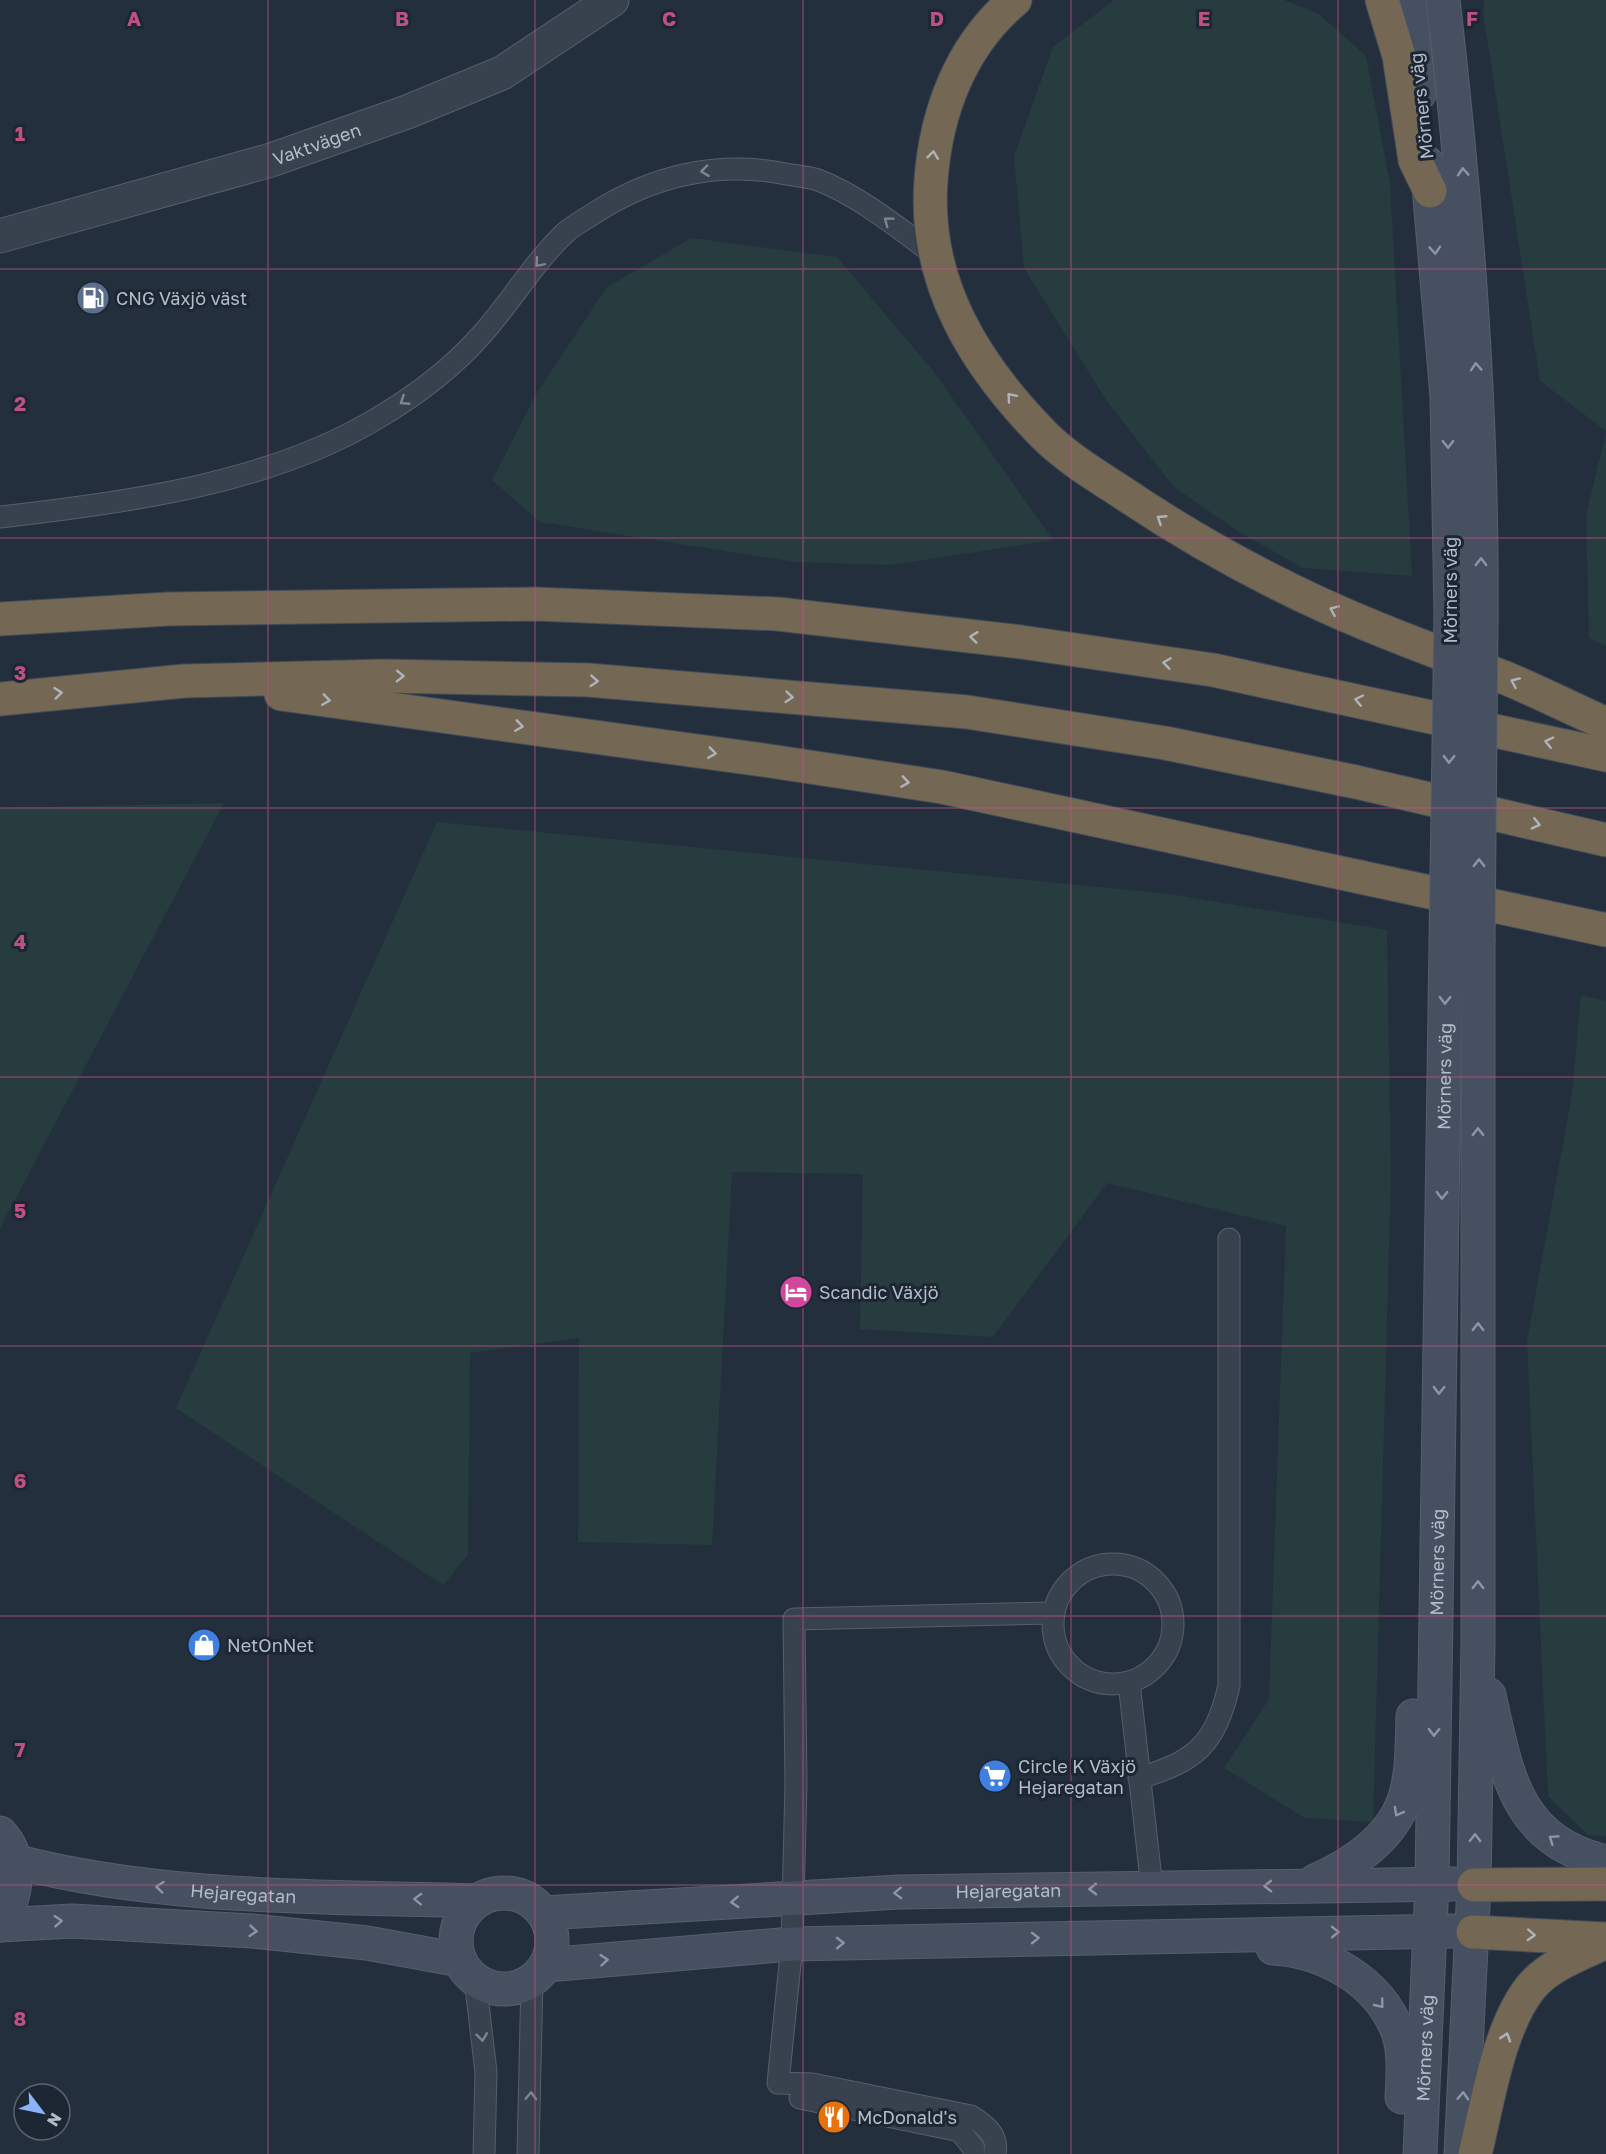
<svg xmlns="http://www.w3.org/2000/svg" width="1606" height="2154" font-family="'Golos Text',sans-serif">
<rect width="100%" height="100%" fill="#242f3e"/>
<g fill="#263c3f">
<path d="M1114,0H1284L1319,14L1366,56L1390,184L1412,576L1303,568L1239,532L1174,487L1106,400L1024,268L1014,156L1053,47Z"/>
<path d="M1484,0H1606V431L1540,381L1483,12Z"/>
<path d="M691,238L837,257L934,372L1053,540L891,565L795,562L540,522L492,480L538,391L606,288Z"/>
<path d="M1606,433V646L1589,638L1586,515Z"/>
<path d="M224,803L0,1228V808Z"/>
<path d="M437,822L1170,894L1387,930L1391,1178L1373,1822L1305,1818L1224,1768L1269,1699L1286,1226L1107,1183L993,1337L860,1329L863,1174L732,1172L712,1545L578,1542L579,1338L470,1353L468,1555L443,1585L176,1408Z"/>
<path d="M1581,995L1606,1001V1836L1588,1835L1548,1796L1527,1341L1572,1094Z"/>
</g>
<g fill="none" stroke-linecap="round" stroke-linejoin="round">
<defs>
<g id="lane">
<path d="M0,517C124,503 268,484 376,419C417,395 453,368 484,332C512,300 535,261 566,232C574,225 584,220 593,214C651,176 718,160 786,174C797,176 808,177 818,180C858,195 901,230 935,255"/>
<circle cx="1113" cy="1624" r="60"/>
<path d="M1129,1682L1152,1888"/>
<path d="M1139,1778C1197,1761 1215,1744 1229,1686V1239"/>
<path d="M475,1979L486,2072L484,2154"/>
<path d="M800,2098L960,2131L974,2149V2154"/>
<path d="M528,2154L532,1980"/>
<path d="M995,2154C999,2135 985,2125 971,2116L812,2084L778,2083L792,1944L796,1784L794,1619L1053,1613"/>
</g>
<g id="street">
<path id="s1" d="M0,236L271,160L407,112L502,73L612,0"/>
</g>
<g id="secondary">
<path d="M1409,0L1419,94"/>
<path d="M1443,0C1467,206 1483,412 1481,620"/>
<path d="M1427,163L1447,396L1451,616"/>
<path d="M1489,1695C1507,1775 1515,1840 1606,1862"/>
<path d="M0,1833C25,1859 16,1898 0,1925"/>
<path id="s2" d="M14,1861C164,1900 323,1896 477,1901"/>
<path d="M1315,1881C1353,1864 1394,1838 1406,1794C1413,1769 1412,1741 1413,1716"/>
<circle cx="504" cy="1941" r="48"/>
<path id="s3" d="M544,1913L899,1892L1453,1884"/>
<path d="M0,1925L72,1921L252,1931L367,1943L460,1960"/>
<path d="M1273,1948C1325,1951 1379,1981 1398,2032C1405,2051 1403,2077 1402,2097"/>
<path d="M546,1965L792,1944L1452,1931"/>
<path id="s4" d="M1420,2154L1432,1883L1446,942"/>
<path d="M1461,2154L1474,1885L1478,1644V942"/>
</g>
<g id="highway">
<path d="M1015,0C961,45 936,112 931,180C923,282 975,365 1044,435C1065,456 1092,473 1117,489C1198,544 1285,591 1376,628C1420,646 1464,662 1508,679C1541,693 1573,709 1606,724"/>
<path d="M1382,0L1399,56L1415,160L1430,191"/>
<path d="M0,619L168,609L536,604L778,614L1021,642L1213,670L1606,755"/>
<path d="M281,694L770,761L942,787L1606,930"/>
<path d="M0,699L184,681L384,676L588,680L967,712L1165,743L1356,782L1606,840"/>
<path d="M1474,1885L1606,1884"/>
<path d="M1473,1932L1606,1939"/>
<path d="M1475,2154C1488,2103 1498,2028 1531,1987C1549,1965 1581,1954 1606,1942"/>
</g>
</defs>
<use href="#lane" stroke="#565f6c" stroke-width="23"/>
<use href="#street" stroke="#565f6c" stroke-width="35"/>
<use href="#secondary" stroke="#565f6c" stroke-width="35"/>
<use href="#highway" stroke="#434c59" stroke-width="35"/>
<use href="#lane" stroke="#38414e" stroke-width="21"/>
<use href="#street" stroke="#38414e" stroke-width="33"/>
<use href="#secondary" stroke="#465061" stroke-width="33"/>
<use href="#highway" stroke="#746855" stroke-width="33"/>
<defs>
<g id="secondary-bridge">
<path d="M1446,942L1451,616"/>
<path d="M1478,942L1481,620"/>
</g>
</defs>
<use href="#secondary-bridge" stroke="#565f6c" stroke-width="35" stroke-linecap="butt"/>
<use href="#secondary-bridge" stroke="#465061" stroke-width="33"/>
</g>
<defs><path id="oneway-chevron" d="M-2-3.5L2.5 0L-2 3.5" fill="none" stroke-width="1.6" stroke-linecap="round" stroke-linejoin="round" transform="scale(1.5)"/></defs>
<g stroke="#aeb4bd">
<use href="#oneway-chevron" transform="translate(933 155) rotate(-83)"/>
<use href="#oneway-chevron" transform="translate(1011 397) rotate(-131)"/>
<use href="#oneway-chevron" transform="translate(1161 519) rotate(-147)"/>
<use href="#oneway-chevron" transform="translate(1334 610) rotate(-156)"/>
<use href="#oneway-chevron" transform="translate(974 637) rotate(-173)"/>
<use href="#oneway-chevron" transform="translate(1167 663) rotate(-172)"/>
<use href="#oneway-chevron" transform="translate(400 676) rotate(1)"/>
<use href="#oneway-chevron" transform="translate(594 681) rotate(4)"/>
<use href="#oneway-chevron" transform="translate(1515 682) rotate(-156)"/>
<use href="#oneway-chevron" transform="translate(58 693) rotate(-6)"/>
<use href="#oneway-chevron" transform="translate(789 697) rotate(5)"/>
<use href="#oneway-chevron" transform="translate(326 700) rotate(8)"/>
<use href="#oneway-chevron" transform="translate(1359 700) rotate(-168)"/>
<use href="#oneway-chevron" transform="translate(519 726) rotate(8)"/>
<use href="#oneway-chevron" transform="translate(1549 742) rotate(-167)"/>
<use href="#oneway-chevron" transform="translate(712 753) rotate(8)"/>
<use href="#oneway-chevron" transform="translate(905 782) rotate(9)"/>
<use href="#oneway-chevron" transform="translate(1536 824) rotate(13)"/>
<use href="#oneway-chevron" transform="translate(1531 1935) rotate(3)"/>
<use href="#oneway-chevron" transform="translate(1506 2037) rotate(-72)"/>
</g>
<g stroke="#7c8592">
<use href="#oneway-chevron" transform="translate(705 171) rotate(173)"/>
<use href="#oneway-chevron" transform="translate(888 221) rotate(-143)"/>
<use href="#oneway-chevron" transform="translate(539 263) rotate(131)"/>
<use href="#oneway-chevron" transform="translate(404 401) rotate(147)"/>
<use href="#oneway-chevron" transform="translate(482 2037) rotate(83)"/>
<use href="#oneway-chevron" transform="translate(531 2096) rotate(-87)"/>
</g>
<g stroke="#8e96a5">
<use href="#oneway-chevron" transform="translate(1463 172) rotate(-94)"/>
<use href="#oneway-chevron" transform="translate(1435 250) rotate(86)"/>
<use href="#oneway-chevron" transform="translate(1476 367) rotate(-94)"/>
<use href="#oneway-chevron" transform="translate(1448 444) rotate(89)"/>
<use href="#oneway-chevron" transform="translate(1481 562) rotate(-90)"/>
<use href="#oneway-chevron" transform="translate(1449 759) rotate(91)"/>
<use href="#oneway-chevron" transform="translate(1479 863) rotate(-90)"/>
<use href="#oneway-chevron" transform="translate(1445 1000) rotate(91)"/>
<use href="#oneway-chevron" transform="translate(1478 1132) rotate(-90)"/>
<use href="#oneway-chevron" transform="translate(1442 1195) rotate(91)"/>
<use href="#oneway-chevron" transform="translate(1478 1327) rotate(-90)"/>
<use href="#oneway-chevron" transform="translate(1439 1390) rotate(91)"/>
<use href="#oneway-chevron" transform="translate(1478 1585) rotate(-90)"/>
<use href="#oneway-chevron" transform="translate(1434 1732) rotate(91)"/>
<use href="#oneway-chevron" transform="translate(1398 1812) rotate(119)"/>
<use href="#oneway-chevron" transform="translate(1475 1838) rotate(-89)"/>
<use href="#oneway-chevron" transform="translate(1553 1839) rotate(-145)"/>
<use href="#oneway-chevron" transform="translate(1268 1886) rotate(179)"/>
<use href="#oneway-chevron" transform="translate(160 1887) rotate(-174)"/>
<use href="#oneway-chevron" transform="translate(1093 1889) rotate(179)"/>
<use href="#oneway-chevron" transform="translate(898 1893) rotate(178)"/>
<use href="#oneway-chevron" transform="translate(418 1899) rotate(-178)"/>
<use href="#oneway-chevron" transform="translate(735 1902) rotate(177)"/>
<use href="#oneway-chevron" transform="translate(58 1921) rotate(-4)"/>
<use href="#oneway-chevron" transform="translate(253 1931) rotate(5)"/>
<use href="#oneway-chevron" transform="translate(1335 1932) rotate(-1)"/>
<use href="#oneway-chevron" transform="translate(1035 1938) rotate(-1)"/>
<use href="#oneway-chevron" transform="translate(840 1943) rotate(-1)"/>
<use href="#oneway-chevron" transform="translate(604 1960) rotate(-5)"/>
<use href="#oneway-chevron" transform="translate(1380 2004) rotate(51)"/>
<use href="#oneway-chevron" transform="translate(1463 2096) rotate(-87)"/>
</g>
<path fill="none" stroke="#bd5182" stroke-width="1.5" stroke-opacity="0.55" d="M268,0V2154M535,0V2154M803,0V2154M1071,0V2154M1338,0V2154M0,269H1606M0,538H1606M0,808H1606M0,1077H1606M0,1346H1606M0,1616H1606M0,1885H1606"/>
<defs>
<symbol id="fuel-disc" viewBox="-11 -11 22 22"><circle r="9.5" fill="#5c6f8a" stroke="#1d2633"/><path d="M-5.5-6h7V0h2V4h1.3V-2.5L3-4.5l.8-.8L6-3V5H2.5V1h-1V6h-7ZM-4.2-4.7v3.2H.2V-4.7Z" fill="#fff"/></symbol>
<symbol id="hotel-disc" viewBox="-11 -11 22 22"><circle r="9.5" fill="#d1479c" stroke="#1d2633"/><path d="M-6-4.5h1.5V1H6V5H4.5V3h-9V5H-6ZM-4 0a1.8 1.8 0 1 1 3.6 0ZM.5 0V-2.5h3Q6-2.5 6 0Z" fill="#fff"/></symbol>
<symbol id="shop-disc" viewBox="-11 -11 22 22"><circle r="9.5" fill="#3f7fe0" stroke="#1d2633"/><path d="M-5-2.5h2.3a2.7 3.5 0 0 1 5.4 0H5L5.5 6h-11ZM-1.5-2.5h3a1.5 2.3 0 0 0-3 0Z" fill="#fff"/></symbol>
<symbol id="supermarket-disc" viewBox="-11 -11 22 22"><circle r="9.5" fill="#3f7fe0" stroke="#1d2633"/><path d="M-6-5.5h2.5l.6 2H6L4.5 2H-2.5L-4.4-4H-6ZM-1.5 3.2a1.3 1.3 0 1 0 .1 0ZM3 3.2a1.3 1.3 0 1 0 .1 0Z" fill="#fff"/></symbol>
<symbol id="restaurant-disc" viewBox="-11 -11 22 22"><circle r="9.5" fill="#e8710a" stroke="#1d2633"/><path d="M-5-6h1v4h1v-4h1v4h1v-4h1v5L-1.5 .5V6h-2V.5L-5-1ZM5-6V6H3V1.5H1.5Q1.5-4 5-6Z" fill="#fff"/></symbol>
</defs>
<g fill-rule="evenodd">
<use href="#fuel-disc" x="74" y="279" width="38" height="38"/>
<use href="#hotel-disc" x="777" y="1273" width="38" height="38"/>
<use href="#shop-disc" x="185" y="1626" width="38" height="38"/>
<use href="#supermarket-disc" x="976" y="1757" width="38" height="38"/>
<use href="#restaurant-disc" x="815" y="2098" width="38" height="38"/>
</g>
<g text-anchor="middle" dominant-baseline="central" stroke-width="6" stroke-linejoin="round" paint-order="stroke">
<g font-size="18" fill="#b4bcc9" stroke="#1d2633">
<text transform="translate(1421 106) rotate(-96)">Mörners väg</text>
<text stroke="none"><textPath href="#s1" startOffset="330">Vaktvägen</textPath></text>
<text transform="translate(1450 590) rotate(-90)">Mörners väg</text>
<text stroke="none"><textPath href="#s4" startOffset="1078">Mörners väg</textPath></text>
<text stroke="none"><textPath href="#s4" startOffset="592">Mörners väg</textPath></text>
<text stroke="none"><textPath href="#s3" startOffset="465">Hejaregatan</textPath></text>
<text stroke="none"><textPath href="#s2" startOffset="232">Hejaregatan</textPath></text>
<text stroke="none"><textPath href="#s4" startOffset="106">Mörners väg</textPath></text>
</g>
<g font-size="18" fill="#b4bcc9" stroke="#1d2633" text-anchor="start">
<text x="116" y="298">CNG Växjö väst</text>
<text x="819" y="1292">Scandic Växjö</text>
<text x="227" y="1645">NetOnNet</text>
<text x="1018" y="1766">Circle K Växjö<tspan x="1018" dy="21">Hejaregatan</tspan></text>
<text x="857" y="2117">McDonald's</text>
</g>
</g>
<g font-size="20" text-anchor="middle" font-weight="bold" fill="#bd5182" stroke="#1d2633" stroke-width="6" stroke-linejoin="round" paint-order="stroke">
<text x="134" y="26">A</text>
<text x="402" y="26">B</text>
<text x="669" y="26">C</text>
<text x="937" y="26">D</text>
<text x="1204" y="26">E</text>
<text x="1472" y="26">F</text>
<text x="20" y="141">1</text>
<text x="20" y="411">2</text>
<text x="20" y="680">3</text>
<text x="20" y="949">4</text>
<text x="20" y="1218">5</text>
<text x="20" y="1488">6</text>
<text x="20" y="1757">7</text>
<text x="20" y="2026">8</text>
</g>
<g transform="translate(42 2112) rotate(122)"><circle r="28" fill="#1d2633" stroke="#59626f" stroke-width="1.5"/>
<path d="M0-4.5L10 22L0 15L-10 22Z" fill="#8ab4f8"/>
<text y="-9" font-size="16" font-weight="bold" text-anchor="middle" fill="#b4bcc9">N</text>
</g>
</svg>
